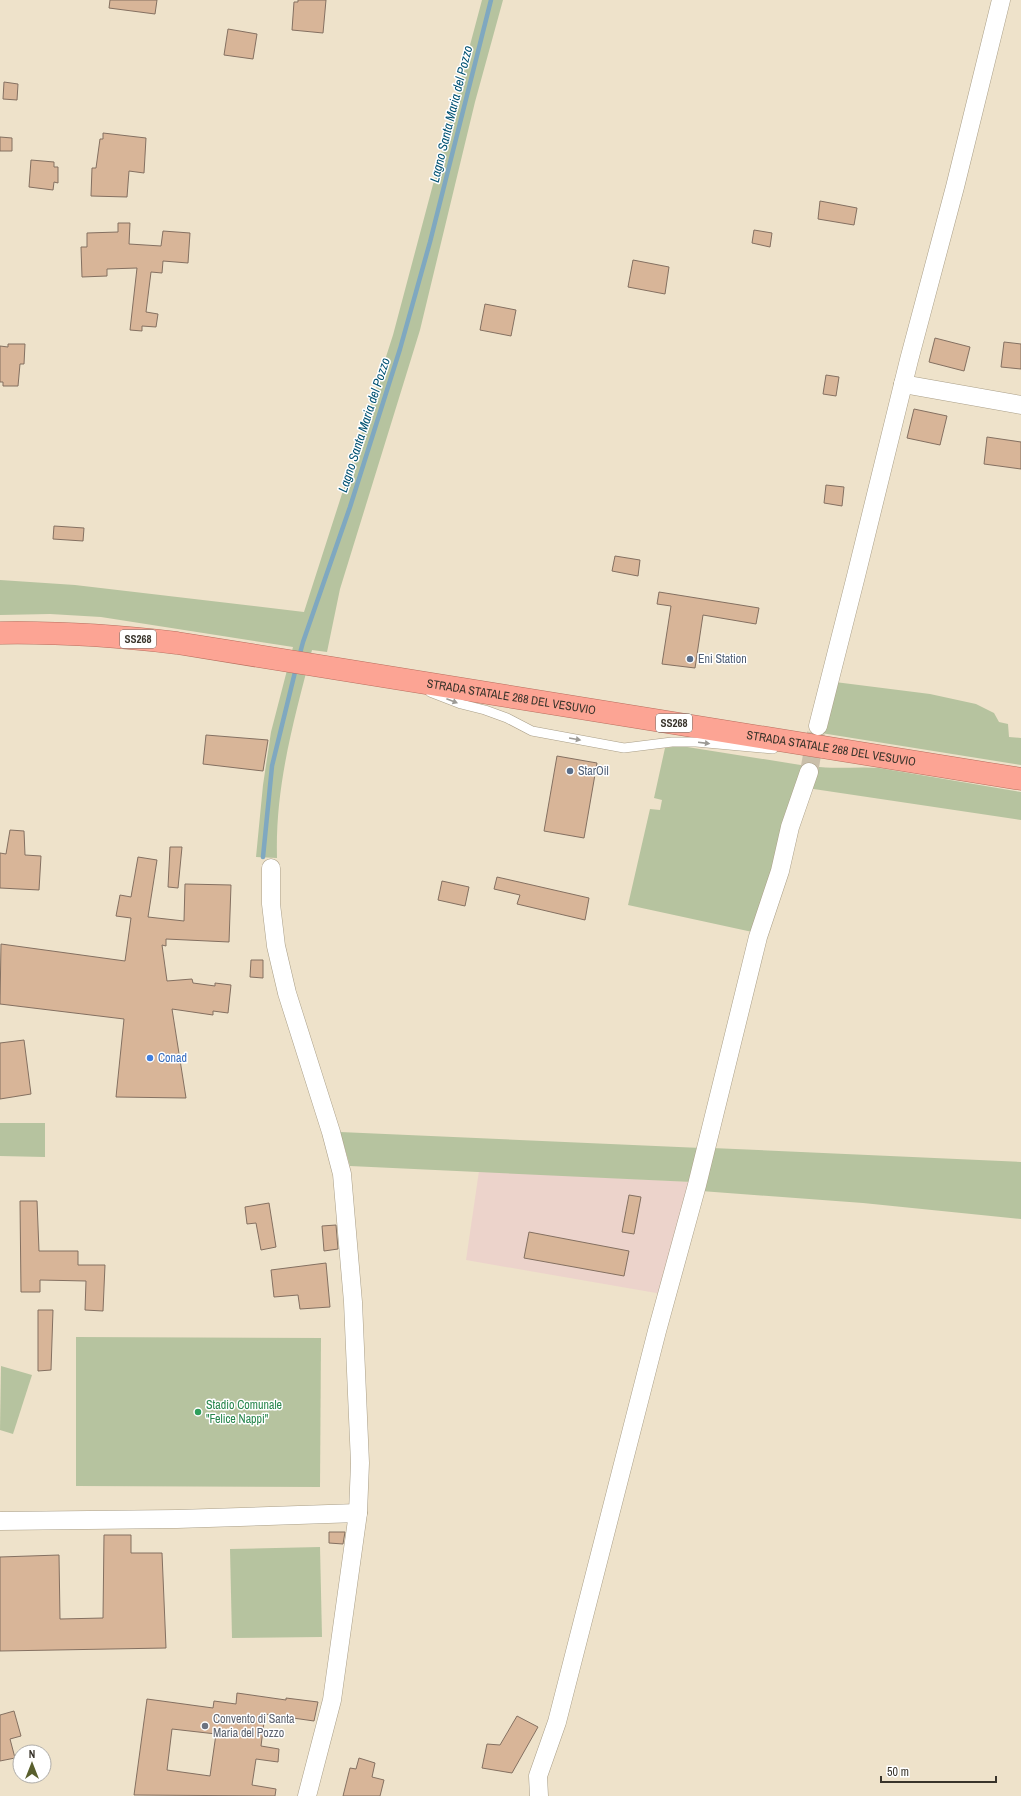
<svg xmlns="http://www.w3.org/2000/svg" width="1021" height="1796" font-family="'Archivo Narrow',sans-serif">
<rect width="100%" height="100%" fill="#eee2ca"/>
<path fill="#ecd3cb" d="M479,1171L692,1182L662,1294L466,1260Z"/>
<g fill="#b6c39f">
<path d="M482,0H503L475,102L420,330L340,589L327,652L312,650C294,720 275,785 277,858L256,857L263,785L271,732L293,647L101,617L50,614L0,615V580L75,585L304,612L393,335Z"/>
<path d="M835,682L930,694L976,704L994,713L999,722L1008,724L1009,737L1021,738V765L821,733Z"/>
<path d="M681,746L807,766L757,933L628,905L650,809L660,810L662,800L654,798L665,748Z"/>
<path d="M813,766C836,770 856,766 879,768L1021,792V820L807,788Z"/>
<path d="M0,1123H45V1157L0,1156Z"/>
<path d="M340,1132L701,1148L692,1182L350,1166Z"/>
<path d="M712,1148L1021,1162V1219L863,1203L701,1191Z"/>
<path d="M76,1337L321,1338L320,1487L76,1486Z"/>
<path d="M1,1366L32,1375L13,1434L0,1430Z"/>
<path d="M320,1547L322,1637L232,1638L230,1549Z"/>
</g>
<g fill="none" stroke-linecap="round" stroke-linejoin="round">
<g stroke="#7fa8c0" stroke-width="4.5">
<path d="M299,657L303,642L350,507L400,349L430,242L491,0"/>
<path d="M263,857L272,766L296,668"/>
</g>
</g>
<g fill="#d8b598" stroke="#847061" fill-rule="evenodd">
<path d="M110,0H157L155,14L109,8Z"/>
<path d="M298,0H326L323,33L292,30L294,2H298Z"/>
<path d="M228,29L257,34L253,59L224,55Z"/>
<path d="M4,82L18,84L17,100L3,99Z"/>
<path d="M103,133L146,138L144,173L129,171L127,197L91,196L92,168H96L100,139H103Z"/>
<path d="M0,137L12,138V151H0Z"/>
<path d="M31,160L54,162V167H58V183L54,182L53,190L29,187Z"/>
<path d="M820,201L857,208L854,225L818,219Z"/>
<path d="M118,223H130L129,244L161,246L163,231L190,233L188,263L163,261L162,273L151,272L146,312L158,314L156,327L142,326V331L130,330L137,268L107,269V276L82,277L81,247H87V233L118,232Z"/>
<path d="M754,230L772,233L770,247L752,243Z"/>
<path d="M633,260L669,267L665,294L628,287Z"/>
<path d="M485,304L516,310L511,336L480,330Z"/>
<path d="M935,338L970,347L964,371L929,362Z"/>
<path d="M1004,342L1021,344V369L1001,367Z"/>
<path d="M8,344H25L24,364H20L18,386H3V382H0V346L8,347Z"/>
<path d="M826,375L839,377L836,396L823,394Z"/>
<path d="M914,409L947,416L940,445L907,438Z"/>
<path d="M987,437L1021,442V469L984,464Z"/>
<path d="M826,485L844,487L842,506L824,503Z"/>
<path d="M54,526L84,528L83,541L53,539Z"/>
<path d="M615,556L640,560L638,576L612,571Z"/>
<path d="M659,592L759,608L756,624L703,615L695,668L662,664L671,606L657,604Z"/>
<path d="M206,735L268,740L263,771L203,764Z"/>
<path d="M557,756L597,763L584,838L544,831Z"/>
<path d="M10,830L24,831L25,855L41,856L39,890L0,888V853L6,854Z"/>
<path d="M170,847H182L178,888L168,887Z"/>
<path d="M138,857L157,860L148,917L184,921L185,884L231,885L229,942L166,939V946L162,945L167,981L192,979L193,983L215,986V983L231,985L228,1013L213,1011V1015L172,1009L186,1098L116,1097L124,1019L0,1004L1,944L125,961L131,918L116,916L120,895L131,897Z"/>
<path d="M497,877L589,898L585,920L517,904L520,895L494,889Z"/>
<path d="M442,881L469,887L465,906L438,900Z"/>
<path d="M251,960H263V978L250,977Z"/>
<path d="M24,1040L31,1094L0,1099V1043Z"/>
<path d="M629,1195L641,1197L634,1234L622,1232Z"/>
<path d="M20,1201H37L39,1251H78V1265H105L103,1311L85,1310L86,1281L40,1280V1292H21Z"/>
<path d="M269,1203L276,1247L261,1250L256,1223L247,1224L245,1207Z"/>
<path d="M336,1225L338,1249L324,1251L322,1226Z"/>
<path d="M529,1232L629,1251L624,1276L524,1258Z"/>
<path d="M326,1263L330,1307L300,1309L298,1295L274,1297L271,1270Z"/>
<path d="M38,1310H53L51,1370L38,1371Z"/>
<path d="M329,1532H345L343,1544L329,1543Z"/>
<path d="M104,1535H131V1553H162L166,1648L0,1651V1557L59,1555L60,1619L103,1618Z"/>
<path d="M237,1693L286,1700V1698L318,1702L314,1721L265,1714L261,1746L279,1749L278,1762L256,1759L252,1785L276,1789L275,1796L134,1795L147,1699L213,1708L214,1701L236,1704ZM172,1729L216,1734L210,1776L167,1770Z"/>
<path d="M14,1711L21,1736L10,1739L15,1758L0,1761V1715Z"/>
<path d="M517,1716L538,1727L512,1773L482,1768L487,1744L500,1745Z"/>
<path d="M359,1758L375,1763L372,1777L384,1780L380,1796H343L350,1768L356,1769Z"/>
</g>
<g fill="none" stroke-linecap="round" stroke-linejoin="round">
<path stroke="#cabfaa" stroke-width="18" stroke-dasharray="18 9" stroke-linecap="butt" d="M809,772L816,733"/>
<defs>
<path id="service" d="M430,692L461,704L485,710L507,718L532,731L624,748L672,742H696L773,749"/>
<g id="minor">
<path d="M903,384L1021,405"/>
<path d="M818,726L856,576L909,360L955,187L1001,0"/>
<path d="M271,868V904L276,946L287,993L331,1132L342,1174L353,1302L360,1463L358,1513L332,1700L307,1796"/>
<path d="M0,1521L177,1519L358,1513"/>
<path d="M539,1796L538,1776L557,1722L657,1331L697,1185L758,937L780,871L790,827L809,772"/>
</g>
<g id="trunk">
<path id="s1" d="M0,633C60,632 118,636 177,643L1021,779"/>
</g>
</defs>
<use href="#service" stroke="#a99e87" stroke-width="10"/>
<use href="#minor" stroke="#a99e87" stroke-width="19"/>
<use href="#trunk" stroke="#b76e5e" stroke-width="23"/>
<use href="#service" stroke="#fff" stroke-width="9"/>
<use href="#minor" stroke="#fff" stroke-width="18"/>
<use href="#trunk" stroke="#fca494" stroke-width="22"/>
</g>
<defs><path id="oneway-solid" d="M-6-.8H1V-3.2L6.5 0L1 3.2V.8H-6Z"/></defs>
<g fill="#9c9a95">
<use href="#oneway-solid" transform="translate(452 701) rotate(21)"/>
<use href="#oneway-solid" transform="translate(575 739) rotate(10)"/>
<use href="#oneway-solid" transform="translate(704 743) rotate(7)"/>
</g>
<g fill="#5c6f8a" stroke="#fff" stroke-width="1.5">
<circle cx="690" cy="659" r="4"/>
<circle cx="570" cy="771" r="4"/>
</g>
<circle fill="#3f7fe0" stroke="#fff" stroke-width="1.5" cx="150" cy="1058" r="4"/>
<circle fill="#2e9e5b" stroke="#fff" stroke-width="1.5" cx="198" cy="1412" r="4"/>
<circle fill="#6b7280" stroke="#fff" stroke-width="1.5" cx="205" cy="1726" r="4"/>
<g text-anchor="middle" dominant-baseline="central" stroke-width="3" stroke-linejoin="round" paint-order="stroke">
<g fill="#fff" stroke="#74716b" stroke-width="1">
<rect x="120" y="630" width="36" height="18" rx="3"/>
<rect x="656" y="714" width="36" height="18" rx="3"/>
</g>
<g font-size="11" font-weight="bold" fill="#39342b">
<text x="138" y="639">SS268</text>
<text x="674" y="723">SS268</text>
</g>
<g font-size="12" fill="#4e5e75" stroke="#fff" text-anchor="start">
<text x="698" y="659">Eni Station</text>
<text x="578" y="771">StarOil</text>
</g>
<g font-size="12" fill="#39342b" stroke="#fff">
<text stroke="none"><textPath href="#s1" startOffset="516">STRADA STATALE 268 DEL VESUVIO</textPath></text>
<text stroke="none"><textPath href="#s1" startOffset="840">STRADA STATALE 268 DEL VESUVIO</textPath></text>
</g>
<g font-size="12" fill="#366cbe" stroke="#fff" text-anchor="start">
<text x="158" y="1058">Conad</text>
</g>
<g font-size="12" fill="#27864d" stroke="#fff" text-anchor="start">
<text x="206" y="1405">Stadio Comunale<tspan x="206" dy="14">"Felice Nappi"</tspan></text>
</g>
<g font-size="12" fill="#5b616d" stroke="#fff" text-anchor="start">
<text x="213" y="1719">Convento di Santa<tspan x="213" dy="14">Maria del Pozzo</tspan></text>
</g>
<g font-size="13" font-style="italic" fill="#015273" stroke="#fff">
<text transform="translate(451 114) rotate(-76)">Lagno Santa Maria del Pozzo</text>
<text transform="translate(364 425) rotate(-72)">Lagno Santa Maria del Pozzo</text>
</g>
</g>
<g transform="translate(32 1764)"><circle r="19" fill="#ffffff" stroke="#b0aeaa"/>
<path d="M0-3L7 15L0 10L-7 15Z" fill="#595f2d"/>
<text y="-6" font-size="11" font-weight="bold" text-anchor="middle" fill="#39342b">N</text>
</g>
<path d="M881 1776v6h115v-6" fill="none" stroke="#39342b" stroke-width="2"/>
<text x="887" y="1776" font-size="12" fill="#39342b" stroke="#ffffff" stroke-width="3" paint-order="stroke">50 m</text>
</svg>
